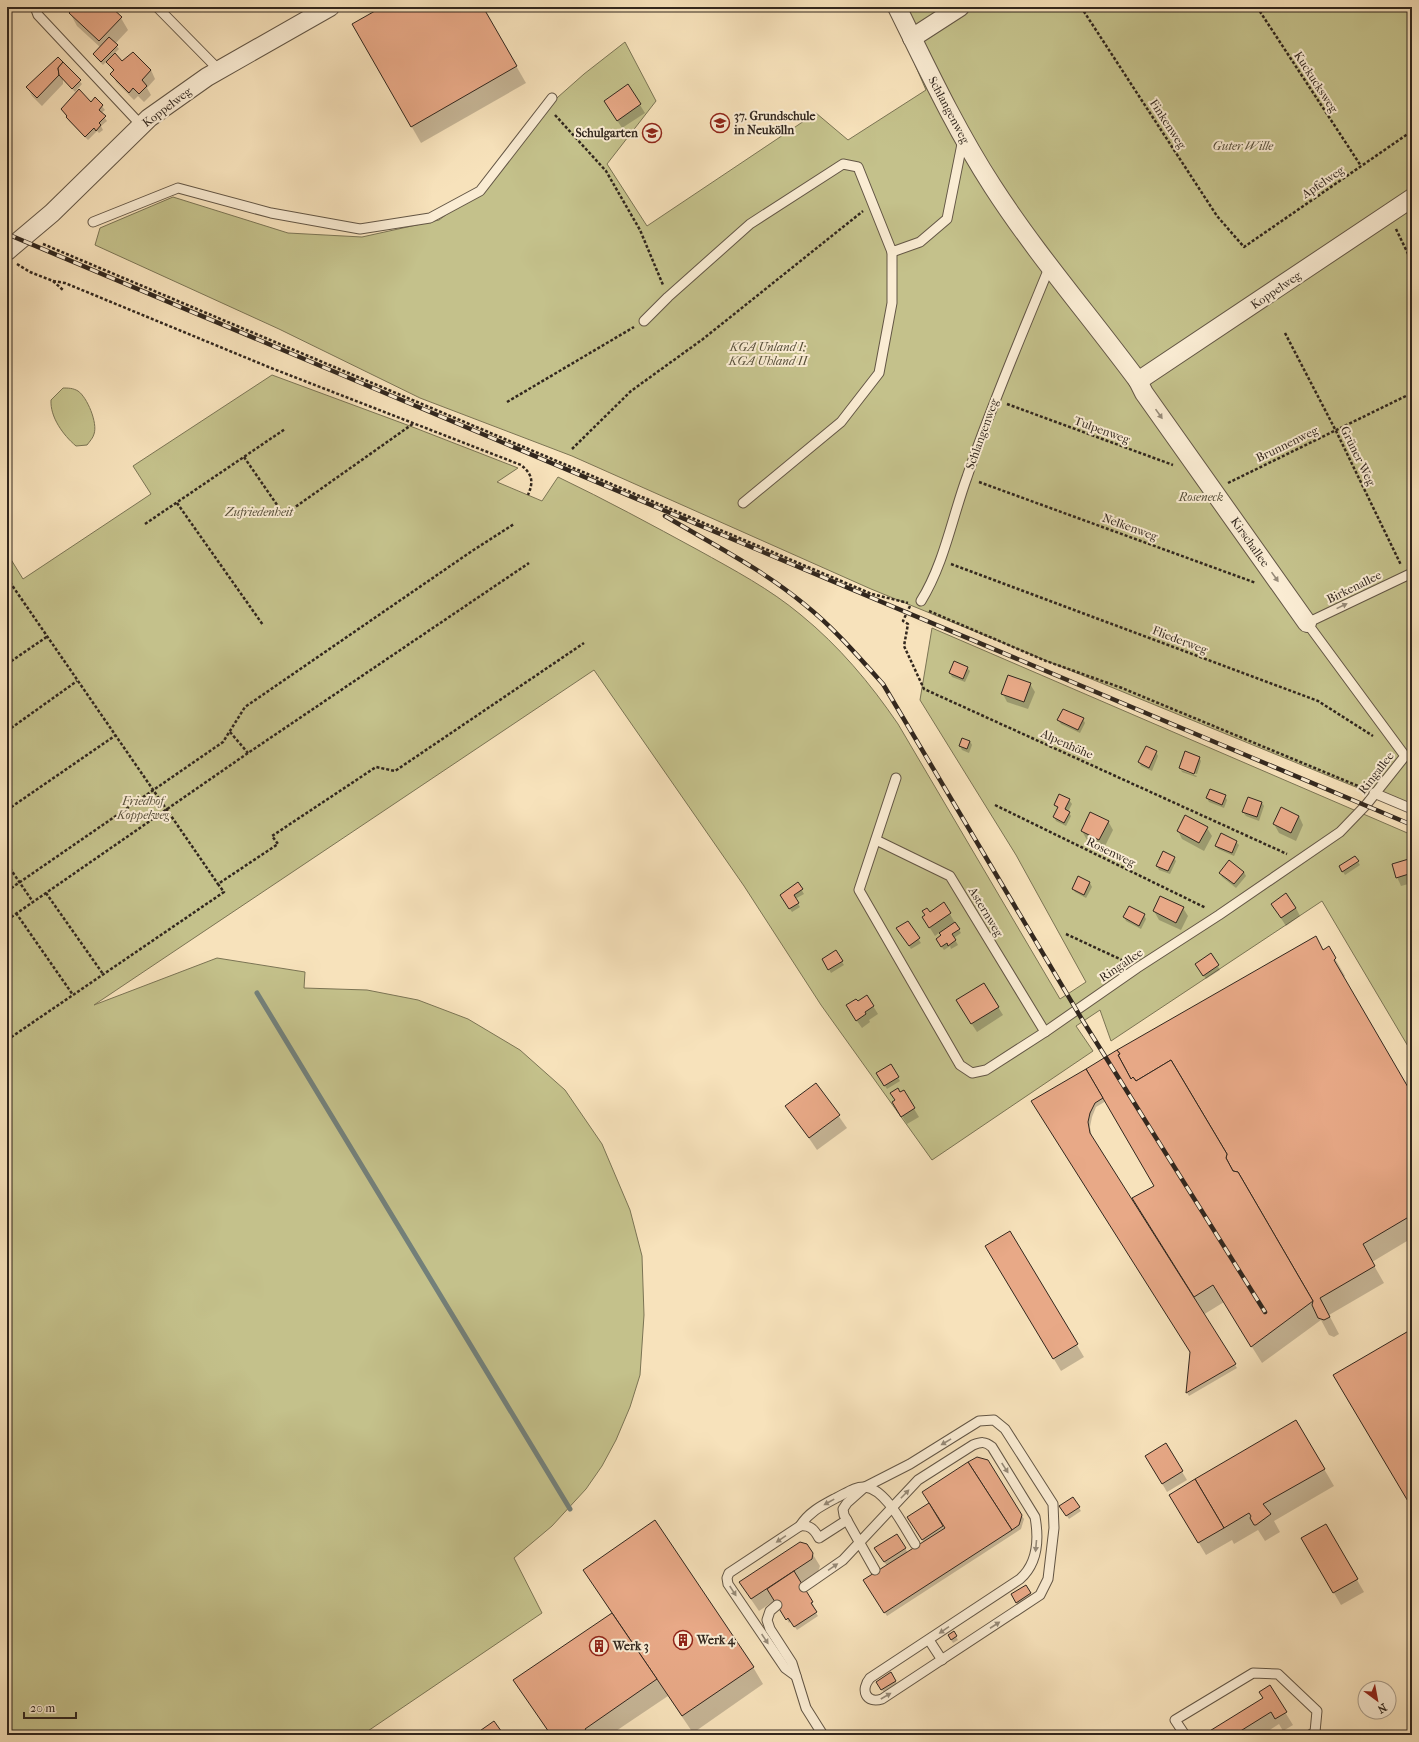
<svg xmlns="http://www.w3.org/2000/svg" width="1419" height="1742" font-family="'IM FELL French Canon',serif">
<rect width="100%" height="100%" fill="#f7e2bb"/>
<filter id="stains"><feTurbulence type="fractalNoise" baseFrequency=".005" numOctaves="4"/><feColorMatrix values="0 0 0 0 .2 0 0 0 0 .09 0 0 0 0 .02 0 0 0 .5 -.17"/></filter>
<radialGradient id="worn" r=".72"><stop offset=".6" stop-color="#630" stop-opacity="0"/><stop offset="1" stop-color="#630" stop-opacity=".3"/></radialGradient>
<g fill="#c4c18b" stroke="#7b7454">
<path d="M890,7H1412V810L871,589L572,456L420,398L279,329L95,245L100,228L173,197L288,233L362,237L439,220L488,184L549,105L584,74L625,42L656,101L607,164L647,226L816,113L848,140L926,90Z"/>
<path d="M272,375L410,426L518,468L497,482L542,501L558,477C606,500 652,525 698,550C734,570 770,589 801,615C839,646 870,683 898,724L1060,999L1086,982L1016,855L920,700L932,628L1412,835V1053L1322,901L1111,1041L1100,1010L1076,1026L1093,1051L932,1160L821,1005L744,886L594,670L94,1005L217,958L305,972L304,988L367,990L418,1000L468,1019L520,1050L565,1090L602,1144L630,1210L642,1256L644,1315L640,1375L630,1407L616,1440L602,1466L586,1489L552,1526L514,1558L542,1613L362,1735H7V553L23,579L151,494L133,466Z"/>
<path d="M63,388C68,388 73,388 78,391C87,397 98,423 94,434C93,438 90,441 87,445L76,446C63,435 50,417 51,400Z"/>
</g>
<g fill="#0003" fill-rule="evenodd">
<path d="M76,7H110L121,18L128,30L115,44L119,49L114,54L122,63L151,70L155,79L147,88L151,95L144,102L138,96L134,100L116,82L112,74L114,72L107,61L103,65L96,58L94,54L100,47L77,26L70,13Z"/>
<path d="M384,7H482L526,83L421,143L353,24Z"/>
<path d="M58,58L82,84L75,92L63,79V84L42,106L32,96L27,87Z"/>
<path d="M628,86L645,113L622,128L610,109Z"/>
<path d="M95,98L105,110L101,113L107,121L101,126L103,130L99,133L97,131L88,140L69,121L62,109L91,103Z"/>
<path d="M967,668L970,671L965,682L952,677L950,673Z"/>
<path d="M1030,684L1035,692L1028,709L1007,702L1003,694Z"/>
<path d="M1083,719L1085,723L1080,733L1061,724L1058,720Z"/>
<path d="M970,741L972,745L969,753L962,750L960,746Z"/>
<path d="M1156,752L1158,756L1152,771L1141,766L1139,762Z"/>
<path d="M1199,758L1201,761L1197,774L1181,768V770L1197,776L1196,777L1182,772L1180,768Z"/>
<path d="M1225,796L1227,800L1224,808L1209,802L1207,798Z"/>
<path d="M1069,800L1072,804L1068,812L1071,816L1066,826L1056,821L1054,817L1058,809L1055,805Z"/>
<path d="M1262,803L1264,806L1259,821L1246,816L1243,812Z"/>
<path d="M1299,816L1303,825L1296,841L1279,833L1274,824Z"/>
<path d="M1108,821L1113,830L1104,848L1087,840L1082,831Z"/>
<path d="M1207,828L1212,836L1204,851L1182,839L1178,831Z"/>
<path d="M1236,842L1239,845L1234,856L1218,849L1216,846Z"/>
<path d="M1355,857L1360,865L1345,875L1340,867Z"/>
<path d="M1174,858L1176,861L1170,874L1159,870L1157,866Z"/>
<path d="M1412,859V883L1401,886L1397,877Z"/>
<path d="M1244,872L1246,876L1236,888L1222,877L1220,873Z"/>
<path d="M1090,883L1092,887L1086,898L1075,892L1073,889Z"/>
<path d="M798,884L804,894L795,899L800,907L792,912L783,899Z"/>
<path d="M944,904L961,933L954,938L958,945L951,949L950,946L944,950L939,943L942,936L940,932L935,936L928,925L930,913Z"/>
<path d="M1183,908L1188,916L1181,930L1159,920L1154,911Z"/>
<path d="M1296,908L1300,916L1286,926L1277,912Z"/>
<path d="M1144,915L1146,919L1141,929L1126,921L1124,917Z"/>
<path d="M907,922L921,943L911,949L900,932Z"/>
<path d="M1316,937L1324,951L1329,948L1345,976L1343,978L1412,1096V1238L1372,1262L1384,1283L1329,1315L1339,1334L1334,1337L1329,1335L1321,1320L1262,1363L1224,1302L1203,1315L1237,1368L1189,1396L1187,1393L1191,1352L1032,1101ZM1106,1101L1155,1187L1131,1200L1092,1137L1090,1127L1092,1117L1096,1107Z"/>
<path d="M836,952L844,965L831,973L823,959Z"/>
<path d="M1211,955L1220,970L1206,979L1196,964Z"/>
<path d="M858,1003L873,1006L878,1014L869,1020L870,1022L862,1028L852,1014Z"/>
<path d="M998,1007L1003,1015L977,1032L962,1009Z"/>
<path d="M890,1066L900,1081L887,1089L877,1074Z"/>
<path d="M816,1084L847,1128L817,1150L787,1106Z"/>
<path d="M903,1091L919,1117L907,1124L898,1110L900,1093Z"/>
<path d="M1010,1232L1084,1357L1061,1371L987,1246Z"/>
<path d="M1296,1421L1334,1486L1274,1521L1280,1532L1265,1541L1258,1530L1234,1544L1232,1540L1206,1555L1170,1495Z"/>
<path d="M1166,1445L1187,1480L1167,1492L1146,1456Z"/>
<path d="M987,1461L1024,1519L1021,1529L887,1616L865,1580L887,1566L876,1548L897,1535L908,1553L924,1542L909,1517L930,1503Z"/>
<path d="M1073,1498L1081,1511L1069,1519L1060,1506Z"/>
<path d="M1325,1525L1364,1592L1341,1605L1302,1538Z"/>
<path d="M812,1553L820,1566L818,1572L800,1584L814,1606L812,1607L818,1616L797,1630L791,1621L789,1623L775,1600L759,1611L748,1595Z"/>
<path d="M584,1570L753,1667L763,1684L693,1733L668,1696L610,1735H550L515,1680L612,1614Z"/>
<path d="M1026,1586L1032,1597L1019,1606L1012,1595Z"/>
<path d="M954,1633L958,1640L953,1643L949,1636Z"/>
<path d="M891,1674L898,1685L884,1693L877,1682Z"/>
<path d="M1269,1686L1293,1725L1283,1731L1279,1724L1262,1735H1211L1264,1699Z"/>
</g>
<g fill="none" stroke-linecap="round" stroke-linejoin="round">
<path stroke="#73807a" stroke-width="5" d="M257,993L570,1509"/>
</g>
<g fill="#e8a987" stroke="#32271e">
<path d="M74,7H111L122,17L99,41L69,13Z"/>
<path d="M382,7H483L517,66L411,127L352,24Z"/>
<path d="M109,37L118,45L101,62L93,54Z"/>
<path d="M133,52L151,70L142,80L147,86L139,94L133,88L129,93L110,74L114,70L106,62L115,53L122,61Z"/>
<path d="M58,57L63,62L58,68L59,75L37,98L26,87Z"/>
<path d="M63,62L81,80L72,89L59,75L58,68Z"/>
<path d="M628,84L641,104L617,121L604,101Z"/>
<path d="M79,89L91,102L95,97L103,105L99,110L106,116L99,123L101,125L96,131L94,128L85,137L66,117L67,116L61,109Z"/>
<path d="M954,661L968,667L963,679L949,673Z"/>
<path d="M1008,675L1031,683L1024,702L1001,694Z"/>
<path d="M1063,709L1084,718L1078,730L1057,720Z"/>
<path d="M962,738L970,741L967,749L959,746Z"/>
<path d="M1146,746L1157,751L1149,768L1138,762Z"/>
<path d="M1185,751L1200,757L1194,774L1179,768Z"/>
<path d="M1210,789L1226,795L1222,805L1206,798Z"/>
<path d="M1059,794L1070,799L1065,809L1070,812L1064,823L1053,817L1058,807L1054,805Z"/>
<path d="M1248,797L1262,802L1257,817L1242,812Z"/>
<path d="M1281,807L1299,816L1291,833L1273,824Z"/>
<path d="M1090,812L1109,821L1099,840L1081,831Z"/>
<path d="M1185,815L1208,827L1199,843L1177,831Z"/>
<path d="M1221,833L1237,841L1232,853L1215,846Z"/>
<path d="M1163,851L1175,857L1168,871L1156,866Z"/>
<path d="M1355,856L1359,861L1342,872L1339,866Z"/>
<path d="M1412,858V873L1396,878L1392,864Z"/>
<path d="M1229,860L1244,872L1234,884L1219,873Z"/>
<path d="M1078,876L1090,882L1084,895L1072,889Z"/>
<path d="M798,882L803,889L794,895L799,903L789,909L780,895Z"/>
<path d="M1286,893L1296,908L1281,918L1271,904Z"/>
<path d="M1160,896L1184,907L1176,923L1153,911Z"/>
<path d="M944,902L951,913L929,928L922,917L925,915L922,911L927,908L930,912Z"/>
<path d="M1129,906L1145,914L1139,926L1123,917Z"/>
<path d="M908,921L920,938L909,946L896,928Z"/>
<path d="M955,922L960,929L952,934L956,940L948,946L947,943L941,947L936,939L941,935L939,933Z"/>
<path d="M1316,936L1323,950L1329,946L1336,958L1334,960L1412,1094V1215L1363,1244L1375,1266L1320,1298L1330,1317L1324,1320L1318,1318L1312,1305L1313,1301L1238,1172L1233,1171L1226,1158L1227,1154L1171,1060L1136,1081L1133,1077L1131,1079L1118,1055L1120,1054L1117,1050Z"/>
<path d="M836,950L843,961L828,970L822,959Z"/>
<path d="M1211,953L1219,965L1203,976L1195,964Z"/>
<path d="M984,983L999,1007L971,1024L956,1000Z"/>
<path d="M867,995L874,1006L865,1012L866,1014L856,1021L846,1005L856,999L858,1001Z"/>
<path d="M1117,1050L1120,1054L1118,1055L1131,1079L1133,1077L1136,1081L1171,1060L1227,1154L1226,1158L1233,1171L1238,1172L1313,1301L1251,1347L1213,1285L1194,1297L1132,1198L1154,1186L1086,1069Z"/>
<path d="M891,1064L899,1077L884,1086L876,1073Z"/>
<path d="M1086,1069L1103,1098L1095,1103L1090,1113L1088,1122L1090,1133L1236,1364L1186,1393L1190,1352L1031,1101Z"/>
<path d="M816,1083L840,1115L809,1138L785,1106Z"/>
<path d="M898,1088L900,1092L904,1090L915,1108L901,1117L892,1102L895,1100L890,1093Z"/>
<path d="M1010,1231L1078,1344L1053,1359L985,1246Z"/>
<path d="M1412,1329V1508L1333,1375Z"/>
<path d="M1296,1420L1325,1469L1263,1504L1271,1514L1256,1525H1254L1250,1518L1251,1516L1249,1513L1224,1528L1195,1479Z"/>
<path d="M1166,1443L1183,1471L1162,1484L1145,1456Z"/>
<path d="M977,1457L988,1460L1022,1515L1019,1525L1012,1530L968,1462Z"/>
<path d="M968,1462L1012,1530L884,1613L863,1580L945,1528L922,1492Z"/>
<path d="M1195,1479L1224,1528L1198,1543L1169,1495Z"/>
<path d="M1073,1497L1080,1507L1066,1516L1059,1506Z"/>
<path d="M929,1503L943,1526L922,1540L907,1517Z"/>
<path d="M655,1520L754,1667L682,1716L583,1570Z"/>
<path d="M1326,1524L1358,1579L1333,1593L1301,1538Z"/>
<path d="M897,1534L906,1548L884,1562L874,1548Z"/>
<path d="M800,1542L807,1544L813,1553L812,1559L751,1599L739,1582Z"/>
<path d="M794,1571L813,1602L811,1603L817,1612L794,1627L788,1618L786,1620L767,1589Z"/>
<path d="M1026,1585L1031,1593L1016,1603L1011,1594Z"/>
<path d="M612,1613L657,1679L585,1729L589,1735H551L513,1680Z"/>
<path d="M954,1631L957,1636L951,1640L948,1635Z"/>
<path d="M891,1672L896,1681L881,1690L876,1682Z"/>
<path d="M1270,1685L1287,1712L1275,1719L1271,1712L1234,1735H1210L1208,1732L1263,1698L1259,1692Z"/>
<path d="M494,1721L504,1735H474Z"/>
</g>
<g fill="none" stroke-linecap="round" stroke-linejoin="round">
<defs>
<g id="lane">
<path d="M35,7L38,15L141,125"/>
<path d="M157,7L219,70"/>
<path d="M93,222L178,188L271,213L360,229L430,218L480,191L552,98"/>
<path d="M644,321L668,297L750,224L843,164L858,167L892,252L920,242L947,219L963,139"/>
<path d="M743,503L841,422L879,373L892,303V252"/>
<path d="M921,601C944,564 952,518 967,477C991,406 1021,337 1049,268"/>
<path d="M896,778L859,890L960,1065L972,1073L986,1070L1045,1032L1137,968L1219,915L1340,832L1366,805L1405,756L1307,623L1412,573"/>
<path d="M1374,793L1412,809"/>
<path d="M876,840L950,876L1045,1032"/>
<path d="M800,1526C810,1525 814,1529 819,1538L847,1520"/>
<path d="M804,1587L843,1560L918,1480L973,1445C981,1442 985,1441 992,1447L1035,1517C1039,1539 1038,1563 1020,1579L870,1678C860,1690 866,1704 882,1699L1040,1595L1048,1579L1054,1528L1053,1504L1005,1429L994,1420L979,1421L910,1464L865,1487L847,1503L843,1509L844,1515L875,1570"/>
<path d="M777,1605L770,1611L767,1620L770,1629L792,1663L806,1708L823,1735"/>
<path d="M929,1640L942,1660"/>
<path d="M796,1676L785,1668L728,1584L727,1578L729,1573L800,1526C809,1512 821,1506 836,1498C845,1494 855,1486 865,1487C886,1489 904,1527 915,1544"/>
<path d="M1185,1735L1175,1720L1253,1673L1278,1674L1317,1711L1315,1732L1310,1735"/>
</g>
<g id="street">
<path d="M897,7C927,68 956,130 993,187C1037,255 1090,316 1138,381L1144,393L1307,623"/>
<path d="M912,38L960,7"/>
<path d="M7,251L52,213L149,118L207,77L330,7"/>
<path d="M1138,381L1412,198"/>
</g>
</defs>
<use href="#lane" stroke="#635645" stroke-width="11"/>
<use href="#street" stroke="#635645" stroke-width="20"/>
<g stroke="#32271e" stroke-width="2.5" stroke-dasharray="3 2" stroke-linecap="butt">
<path d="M1081,7L1217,216L1244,247L1412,131"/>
<path d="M1257,7L1361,166"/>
<path d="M555,115L606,171L640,230L663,285"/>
<path d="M1396,229L1412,262"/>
<path d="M43,244L872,594L908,603"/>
<path d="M17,264L30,272L53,281L63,290"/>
<path d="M53,281L65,283L271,368L521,465C532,474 534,481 528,495"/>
<path d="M1285,333L1336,431L1401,565"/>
<path d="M507,402L634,327"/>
<path d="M1007,404L1173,465"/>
<path d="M572,449L631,391L703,339L863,211"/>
<path d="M244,457L284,515L414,423"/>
<path d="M979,482L1256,583"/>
<path d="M1228,483L1412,393"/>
<path d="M177,503L263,625"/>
<path d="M145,524L285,429"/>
<path d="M951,564L1318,701L1373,736"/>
<path d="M7,578L218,884"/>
<path d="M910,606L903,621L908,624L904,646L924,689L1287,854"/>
<path d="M929,611L1046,661L1122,688L1363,788"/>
<path d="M7,664L48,636"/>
<path d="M7,731L77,681"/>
<path d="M230,732L248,753"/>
<path d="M995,805L1206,908"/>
<path d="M7,810L116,735"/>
<path d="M7,864L33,902"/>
<path d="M7,891L223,742L245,707L472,551L514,524"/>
<path d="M46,893L103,974"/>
<path d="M16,913L73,995"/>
<path d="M7,920L248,753L529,563"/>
<path d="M1066,934L1124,961"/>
<path d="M7,1040L224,892L218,884L278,844L272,836L376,767L395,771L584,643"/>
</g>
<use href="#lane" stroke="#faecd3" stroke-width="9"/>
<use href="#street" stroke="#faecd3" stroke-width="18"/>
<defs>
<g id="rail">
<path d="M7,234L1412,825"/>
<path d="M665,516C712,544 762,569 804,604C833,627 858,656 883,684L1083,1021L1265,1312"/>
</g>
</defs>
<use href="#rail" stroke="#32271e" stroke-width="4.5"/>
<use href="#rail" stroke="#faecd3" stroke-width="3" stroke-dasharray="9" stroke-linecap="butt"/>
</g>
<defs><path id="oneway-solid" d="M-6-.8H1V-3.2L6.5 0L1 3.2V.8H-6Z"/></defs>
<g fill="#968a78">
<use href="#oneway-solid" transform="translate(1159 414) rotate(55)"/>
<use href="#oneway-solid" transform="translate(1275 577) rotate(55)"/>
<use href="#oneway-solid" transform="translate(1342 606) rotate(-26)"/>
<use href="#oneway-solid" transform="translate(946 1442) rotate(149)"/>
<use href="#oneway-solid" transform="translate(1005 1468) rotate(57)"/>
<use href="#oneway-solid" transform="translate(905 1494) rotate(-46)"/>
<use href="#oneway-solid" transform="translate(829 1502) rotate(151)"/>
<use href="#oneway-solid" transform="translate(781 1539) rotate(146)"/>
<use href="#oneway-solid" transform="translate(1036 1546) rotate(95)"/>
<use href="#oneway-solid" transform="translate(833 1567) rotate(-34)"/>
<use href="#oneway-solid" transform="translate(733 1591) rotate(57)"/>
<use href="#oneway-solid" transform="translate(995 1625) rotate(-33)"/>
<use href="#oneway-solid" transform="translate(944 1630) rotate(146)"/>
<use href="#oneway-solid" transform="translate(765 1639) rotate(56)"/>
<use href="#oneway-solid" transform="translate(886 1696) rotate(-30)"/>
</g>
<defs>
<symbol id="school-ring" viewBox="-11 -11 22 22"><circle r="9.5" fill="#faecd3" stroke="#8f2418" stroke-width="1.5"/><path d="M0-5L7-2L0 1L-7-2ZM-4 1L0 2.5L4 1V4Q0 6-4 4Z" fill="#8f2418"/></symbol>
<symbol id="building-ring" viewBox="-11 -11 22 22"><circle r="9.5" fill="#faecd3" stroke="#8f2418" stroke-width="1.5"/><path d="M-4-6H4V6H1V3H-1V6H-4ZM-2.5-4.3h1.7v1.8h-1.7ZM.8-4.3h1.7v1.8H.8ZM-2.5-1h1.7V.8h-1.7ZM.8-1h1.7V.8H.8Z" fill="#8f2418"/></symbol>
</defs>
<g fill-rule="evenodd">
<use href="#school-ring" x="709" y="112" width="22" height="22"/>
<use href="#school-ring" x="641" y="122" width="22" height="22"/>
<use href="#building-ring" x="672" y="1629" width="22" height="22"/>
<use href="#building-ring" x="588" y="1635" width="22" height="22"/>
</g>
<g text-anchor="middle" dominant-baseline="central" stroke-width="4" stroke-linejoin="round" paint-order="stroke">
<g font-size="12" fill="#32271e" stroke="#faecd3">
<text transform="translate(1316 82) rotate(57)">Kuckucksweg</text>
<text transform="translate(167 107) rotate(-37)">Koppelweg</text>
<text transform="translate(949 110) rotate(62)">Schlangenweg</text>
<text transform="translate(1168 124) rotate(57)">Finkenweg</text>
<text transform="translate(1323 182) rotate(-34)">Apfelweg</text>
<text transform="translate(1276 290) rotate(-34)">Koppelweg</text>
<text transform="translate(1102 430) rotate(20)">Tulpenweg</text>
<text transform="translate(982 434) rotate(-70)">Schlangenweg</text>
<text transform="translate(1287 444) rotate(-26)">Brunnenweg</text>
<text transform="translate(1358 456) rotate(64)">Grüner Weg</text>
<text transform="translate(1130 527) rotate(20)">Nelkenweg</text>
<text transform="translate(1250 542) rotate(55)">Kirschallee</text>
<text transform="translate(1354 587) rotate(-26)">Birkenallee</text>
<text transform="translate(1180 640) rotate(21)">Fliederweg</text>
<text transform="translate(1067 744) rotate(24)">Alpenhöhe</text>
<text transform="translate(1376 773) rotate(-52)">Ringallee</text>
<text transform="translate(1111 852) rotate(26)">Rosenweg</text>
<text transform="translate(986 912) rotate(59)">Asternweg</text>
<text transform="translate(1121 965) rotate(-34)">Ringallee</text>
</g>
<g font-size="12" font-weight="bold" fill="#32271e" stroke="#faecd3" text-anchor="start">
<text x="734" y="116">37. Grundschule<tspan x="734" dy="14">in Neukölln</tspan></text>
<text x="638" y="133" text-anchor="end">Schulgarten</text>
<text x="697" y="1640">Werk 4</text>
<text x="613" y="1646">Werk 3</text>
</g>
<g font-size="12" font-style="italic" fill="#564e39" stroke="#faecd3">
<text x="1243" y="146">Guter Wille</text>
<text x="768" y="347">KGA Unland I;<tspan x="768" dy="14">KGA Uhland II</tspan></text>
<text x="1201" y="497">Roseneck</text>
<text x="259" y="512">Zufriedenheit</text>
<text x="143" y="801">Friedhof<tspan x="143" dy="14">Koppelweg</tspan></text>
</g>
</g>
<rect width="1419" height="1742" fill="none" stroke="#f7e2bb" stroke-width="24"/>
<rect x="8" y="8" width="1403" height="1726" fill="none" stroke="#32271e" stroke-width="2"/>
<rect x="12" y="12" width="1395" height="1718" fill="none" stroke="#32271e"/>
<g transform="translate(1377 1700) rotate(148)"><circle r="19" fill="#faecd3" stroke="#aa9d8b"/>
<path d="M0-3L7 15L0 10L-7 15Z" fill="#8f2418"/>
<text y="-6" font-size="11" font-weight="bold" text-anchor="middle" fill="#32271e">N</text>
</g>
<path d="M24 1712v6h52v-6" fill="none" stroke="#32271e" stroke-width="2"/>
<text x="30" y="1712" font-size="12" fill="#32271e" stroke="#faecd3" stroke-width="3" paint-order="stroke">20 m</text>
<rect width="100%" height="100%" filter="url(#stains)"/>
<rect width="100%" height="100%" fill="url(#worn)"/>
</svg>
